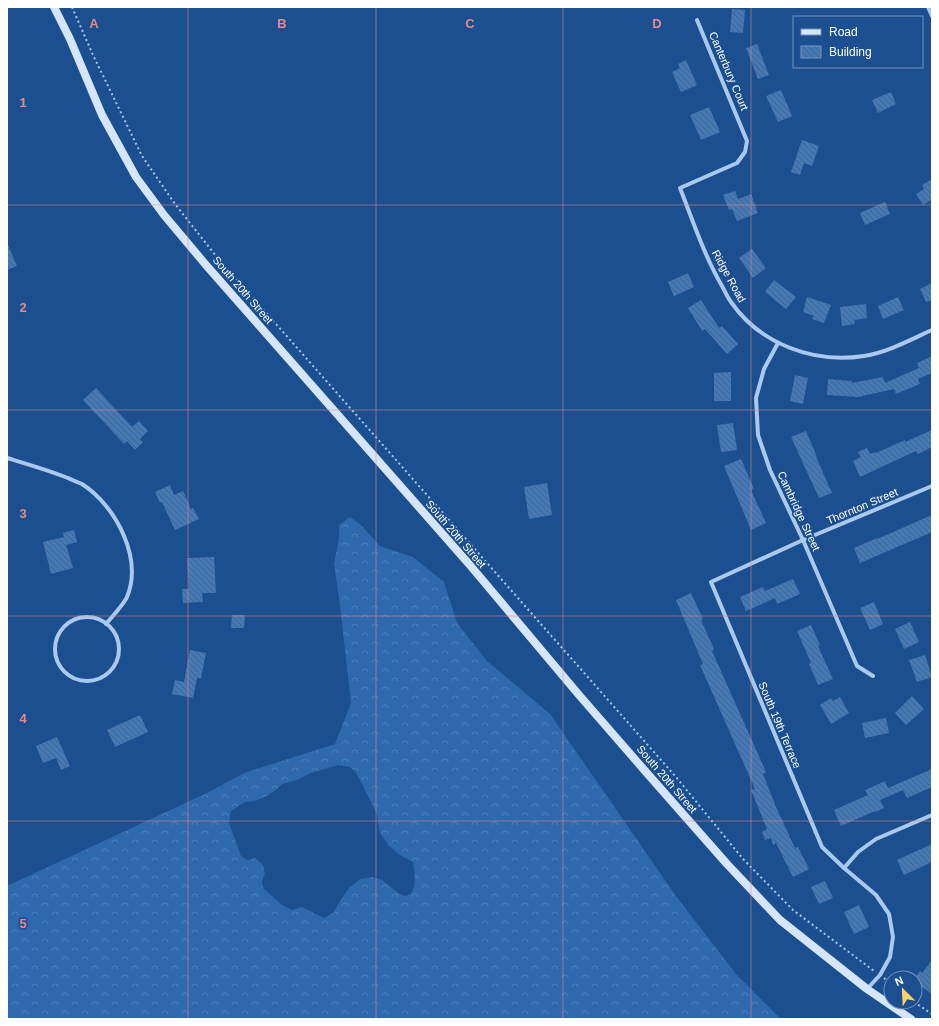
<svg xmlns="http://www.w3.org/2000/svg" width="939" height="1026" font-family="Arial,sans-serif">
<defs>
<pattern id="forest-crowns" width="20" height="18" patternUnits="userSpaceOnUse"><rect width="20" height="18" fill="#2e69ad"/><path d="M2 6a3 3 0 1 1 6 0M12 15a3 3 0 1 1 6 0" fill="none" stroke="#4d80b9"/></pattern>
<pattern id="building-back-hatch" width="6" height="6" patternUnits="userSpaceOnUse"><rect width="6" height="6" fill="#4478b7"/><path d="M-1 5l2 2M0 0l6 6M5-1l2 2" fill="none" stroke="#486282"/></pattern>
</defs>
<rect width="100%" height="100%" fill="#1b4f8f"/>
<path fill="url(#forest-crowns)" fill-rule="evenodd" d="M350,517L361,525L380,546L413,557L444,582L457,623L487,661L550,714L676,896L736,974L781,1019H9L7,1018V886L209,792L244,773L335,744L351,703L339,597L334,564L339,538V525ZM338,765L350,767L357,774L377,814L380,833L389,846L400,855L413,862C414,870 417,887 411,893C410,895 407,895 405,896L400,894L382,880L372,877L360,879L349,888L340,901L333,913L324,918L302,907L292,910L282,905L263,888L262,880L265,874L263,865L255,858L247,860L241,856L229,823L231,811L240,805L246,802L254,801L265,797L275,791L282,784L297,780L311,773Z"/>
<g fill="url(#building-back-hatch)">
<path d="M732,9L745,10L743,33L730,32Z"/>
<path d="M757,44L769,75L758,79L746,48Z"/>
<path d="M686,60L697,85L681,92L672,72L680,68L678,64Z"/>
<path d="M781,90L792,116L778,122L766,96Z"/>
<path d="M891,92L896,104L878,113L872,100Z"/>
<path d="M709,107L720,132L701,140L690,115Z"/>
<path d="M802,140L819,146L812,166L804,163L800,175L791,172Z"/>
<path d="M932,179V201L931,200L923,205L916,194L924,189L922,185Z"/>
<path d="M735,191L738,199L751,194L758,213L737,221L732,209L729,210L723,195Z"/>
<path d="M885,202L890,214L865,225L860,213Z"/>
<path d="M7,243L17,266L7,270Z"/>
<path d="M752,249L766,268L753,278L739,258Z"/>
<path d="M688,273L694,287L674,296L668,282Z"/>
<path d="M774,280L796,297L786,309L765,292Z"/>
<path d="M932,283V300L926,302L920,289Z"/>
<path d="M807,297L831,305L824,323L812,319L814,316L803,312Z"/>
<path d="M898,297L904,310L883,319L878,306Z"/>
<path d="M701,300L719,328L722,326L738,344L727,354L705,329L702,331L688,308Z"/>
<path d="M866,304L867,318L854,320L855,324L842,326L840,307Z"/>
<path d="M932,356V373L918,379L920,384L896,394L894,389L858,397L827,395L828,379L852,381V383L883,377L885,383L919,368L917,363Z"/>
<path d="M731,372V401H714V373Z"/>
<path d="M795,375L808,378L803,404L790,401Z"/>
<path d="M96,388L132,427L139,421L148,431L140,439L143,442L135,450L127,441L124,444L83,400Z"/>
<path d="M733,423L737,450L721,452L717,425Z"/>
<path d="M932,430V447L918,454L916,451L860,477L853,461L861,457L858,452L867,448L870,454L875,452L876,453L905,440V442Z"/>
<path d="M806,431L817,457H816L832,493L819,498L791,437Z"/>
<path d="M741,459L754,489L751,490L766,523L751,530L724,466Z"/>
<path d="M547,483L552,515L529,519L524,487Z"/>
<path d="M170,485L174,495L183,491L191,509L193,508L199,519L175,530L162,502L160,503L155,492Z"/>
<path d="M932,515V532L860,563L854,548L877,538V539Z"/>
<path d="M74,530L77,542L66,545L73,568L51,574L43,542L64,537L63,533Z"/>
<path d="M214,557L216,593H202L203,602L183,603L182,589H189L187,558Z"/>
<path d="M793,579L800,594L777,604L775,598L746,611L740,597L763,587L765,591Z"/>
<path d="M691,593L703,619L701,620L714,649L712,651L766,772L763,774L776,807L795,848L798,847L809,869L793,877L776,843L773,845L771,838L765,840L762,832L767,829L751,790L755,789L700,665L703,664L676,600Z"/>
<path d="M874,602L883,624L870,630L860,608Z"/>
<path d="M232,615H245L244,628H231Z"/>
<path d="M910,622L919,642L904,649L895,629Z"/>
<path d="M811,625L820,645L818,646L833,679L818,685L809,664L811,663L797,631Z"/>
<path d="M190,650L206,653L201,678H197L193,698L172,694L175,680L184,682Z"/>
<path d="M925,655L932,677L917,682L909,660Z"/>
<path d="M912,696L924,709L906,725L895,713Z"/>
<path d="M840,697L849,713L831,724L820,705L831,698L833,701Z"/>
<path d="M140,715L148,732L115,747L107,730Z"/>
<path d="M886,718L889,733L865,738L862,723Z"/>
<path d="M57,737L70,766L61,770L56,758L43,763L36,746Z"/>
<path d="M932,769V787L907,798L903,790L880,800L884,808L875,812V811L841,826L834,810L868,795L865,790L885,781L888,788Z"/>
<path d="M932,844V862L904,875L897,860Z"/>
<path d="M825,881L833,898L819,904L811,887Z"/>
<path d="M859,905L869,927L854,934L844,912Z"/>
<path d="M932,960V994L915,982V978L920,971L922,973Z"/>
</g>
<g fill="none" stroke-linecap="round" stroke-linejoin="round">
<g stroke="#a9c9ee" stroke-width="2" stroke-dasharray="2 3" stroke-linecap="butt">
<path d="M72,7L93,55L142,156L175,204L216,256L676,777L743,859L793,910L874,971"/>
<path d="M884,978L891,984"/>
<path d="M914,1002L932,1014"/>
</g>
<g stroke="#a9c9ee" stroke-width="4">
<path d="M928,7L932,16"/>
<path d="M697,20L747,141L745,152L737,163L680,188C693,221 704,255 722,286C725,291 727,297 731,302C760,344 814,364 864,356C888,352 910,340 932,330"/>
<path d="M778,343L764,369L756,398L758,435L770,470L803,540L857,666L873,676"/>
<path d="M7,458C27,464 48,470 68,478C72,480 77,482 82,484C116,506 143,558 127,597C124,604 111,618 106,624"/>
<circle cx="87" cy="649" r="32"/>
<path d="M844,868L858,852L876,839L932,815"/>
<path d="M867,989L880,975L890,957L893,937L889,914L876,895L844,868L822,847L711,582L803,540L932,486"/>
</g>
<path stroke="#d6e6fa" stroke-width="8" d="M54,7L70,39L102,115L136,177L164,215L206,265L469,564L579,695L646,772L727,864L780,920L867,989L911,1019"/>
</g>
<path fill="none" stroke="#e88989" stroke-width="1" stroke-opacity="0.55" d="M188,7V1019M376,7V1019M563,7V1019M751,7V1019M7,205H932M7,410H932M7,616H932M7,821H932"/>
<g text-anchor="middle" dominant-baseline="central" stroke-width="3.5" stroke-linejoin="round" paint-order="stroke">
<g font-size="11" fill="#fff" stroke="#1b4f8f">
<text transform="translate(729 71) rotate(67)">Canterbury Court</text>
<text transform="translate(729 276) rotate(61)">Ridge Road</text>
<text transform="translate(243 290) rotate(49)">South 20th Street</text>
<text transform="translate(862 506) rotate(-23)">Thornton Street</text>
<text transform="translate(799 511) rotate(65)">Cambridge Street</text>
<text transform="translate(456 534) rotate(49)">South 20th Street</text>
<text transform="translate(780 725) rotate(67)">South 19th Terrace</text>
<text transform="translate(667 779) rotate(49)">South 20th Street</text>
</g>
</g>
<g font-size="13" text-anchor="middle" font-weight="bold" fill="#e88989" stroke="#1b4f8f" stroke-width="3.5" stroke-linejoin="round" paint-order="stroke">
<text x="94" y="28">A</text>
<text x="282" y="28">B</text>
<text x="470" y="28">C</text>
<text x="657" y="28">D</text>
<text x="23" y="107">1</text>
<text x="23" y="312">2</text>
<text x="23" y="518">3</text>
<text x="23" y="723">4</text>
<text x="23" y="928">5</text>
</g>
<rect width="939" height="1026" fill="none" stroke="#ffffff" stroke-width="16"/>
<rect x="793" y="16" width="130" height="52" fill="#1b4f8f" stroke="#7695bc"/>
<rect x="801" y="29" width="20" height="6" fill="#d6e6fa" stroke="#7695bc"/>
<text x="829" y="36" font-size="12" fill="#ffffff">Road</text>
<rect x="801" y="46" width="20" height="12" fill="url(#building-back-hatch)" stroke="#7695bc"/>
<text x="829" y="56" font-size="12" fill="#ffffff">Building</text>
<g transform="translate(903 990) rotate(336)"><circle r="19" fill="#1b4f8f" stroke="#7695bc"/>
<path d="M0-3L7 15L0 10L-7 15Z" fill="#ffd166"/>
<text y="-6" font-size="11" font-weight="bold" text-anchor="middle" fill="#ffffff">N</text>
</g>
</svg>
